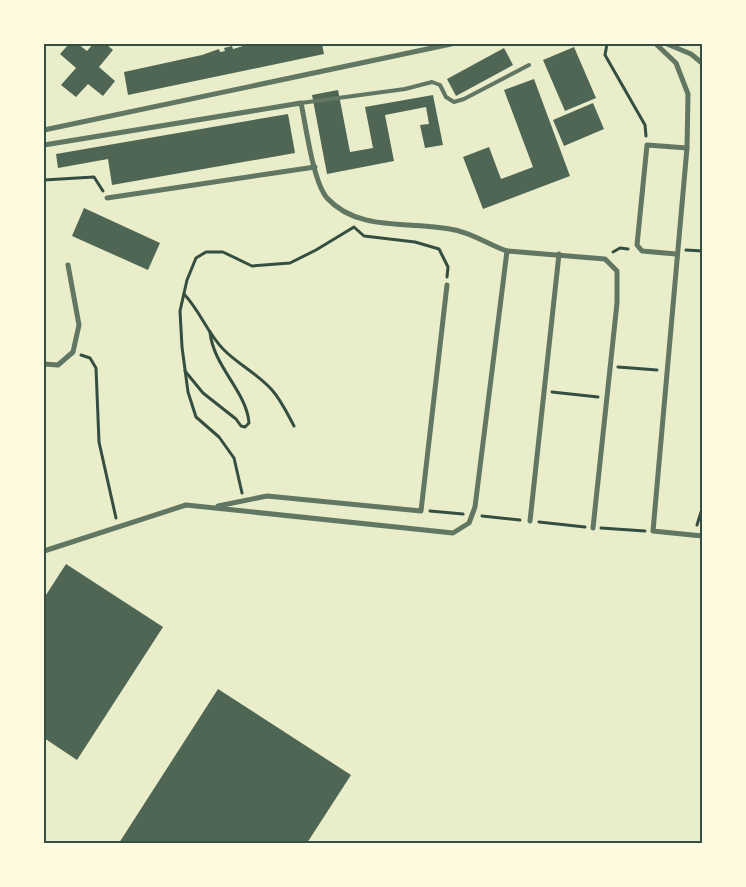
<svg xmlns="http://www.w3.org/2000/svg" width="746" height="887" font-family="'Space Grotesk',sans-serif">
<rect width="100%" height="100%" fill="#e9edc9"/>
<g fill="#4f6655">
<path d="M69,44H78L87,51L93,44H106L113,50L99,67L115,81L103,96L88,84L76,97L61,85L76,68L60,54Z"/>
<path d="M250,44H322L324,54L128,95L124,72L202,55L219,49L220,52L225,51L224,48L232,46L233,49Z"/>
<path d="M574,47L596,98L565,111L543,60Z"/>
<path d="M504,48L513,65L456,96L447,79Z"/>
<path d="M534,79L570,176L483,209L463,157L489,147L501,179L533,167L504,90Z"/>
<path d="M338,90L350,152L373,148L365,107L433,95L443,145L425,148L420,125L429,124L426,107L385,115L394,161L327,174L312,95Z"/>
<path d="M593,103L604,129L564,146L553,120Z"/>
<path d="M288,114L295,153L112,185L108,159L58,168L56,154Z"/>
<path d="M84,208L160,243L148,270L72,236Z"/>
<path d="M66,564L163,627L77,760L44,738V598Z"/>
<path d="M218,689L351,775L307,843H119Z"/>
</g>
<g fill="none" stroke-linecap="round" stroke-linejoin="round">
<g stroke="#344e41" stroke-width="3">
<path d="M607,44L605,55L645,125L646,136"/>
<path d="M44,180L94,177L103,191"/>
<path d="M355,228L364,236L415,242L439,249L448,267L447,277"/>
<path d="M686,250L702,251"/>
<path d="M613,252L620,248L628,249"/>
<path d="M184,294C201,312 207,333 224,350C239,365 258,374 272,390C281,400 287,413 294,426"/>
<path d="M81,355L90,358L96,368L99,442L116,518"/>
<path d="M618,367L657,370"/>
<path d="M185,371L203,393L236,419L241,426L245,427L249,423C247,392 213,366 210,332"/>
<path d="M552,392L598,397"/>
<path d="M242,493L234,458L219,437L196,417L188,392L182,347L180,311L187,280L196,258L206,252H223L252,266L290,263L316,250L354,227"/>
<path d="M430,511L463,514"/>
<path d="M482,516L520,520"/>
<path d="M539,522L585,527"/>
<path d="M697,525L702,509"/>
<path d="M601,528L645,531"/>
</g>
<g stroke="#617663" stroke-width="4">
<path d="M156,44H174"/>
<path d="M301,103L405,89L432,82L440,85L446,97L454,102L464,99L529,65"/>
</g>
<g stroke="#617663" stroke-width="5">
<path d="M656,44L676,63L688,94L687,148L653,531L702,536"/>
<path d="M667,44L691,54L702,63"/>
<path d="M44,130L451,44"/>
<path d="M44,145L301,103C306,126 313,182 327,198C358,232 409,221 450,229C471,232 487,244 507,251L605,259L617,271V303L593,528"/>
<path d="M107,198L315,167"/>
<path d="M676,254L642,251L637,245L647,145L687,148"/>
<path d="M44,364L58,365L73,352L79,325L68,265"/>
<path d="M218,506L267,496L421,511L447,285"/>
<path d="M530,521L559,254"/>
<path d="M44,551L186,505L453,533L469,523L475,507L507,251"/>
</g>
</g>
<rect width="746" height="887" fill="none" stroke="#fefae0" stroke-width="90"/>
<rect x="45" y="45" width="656" height="797" fill="none" stroke="#344e41" stroke-width="2"/>
</svg>
